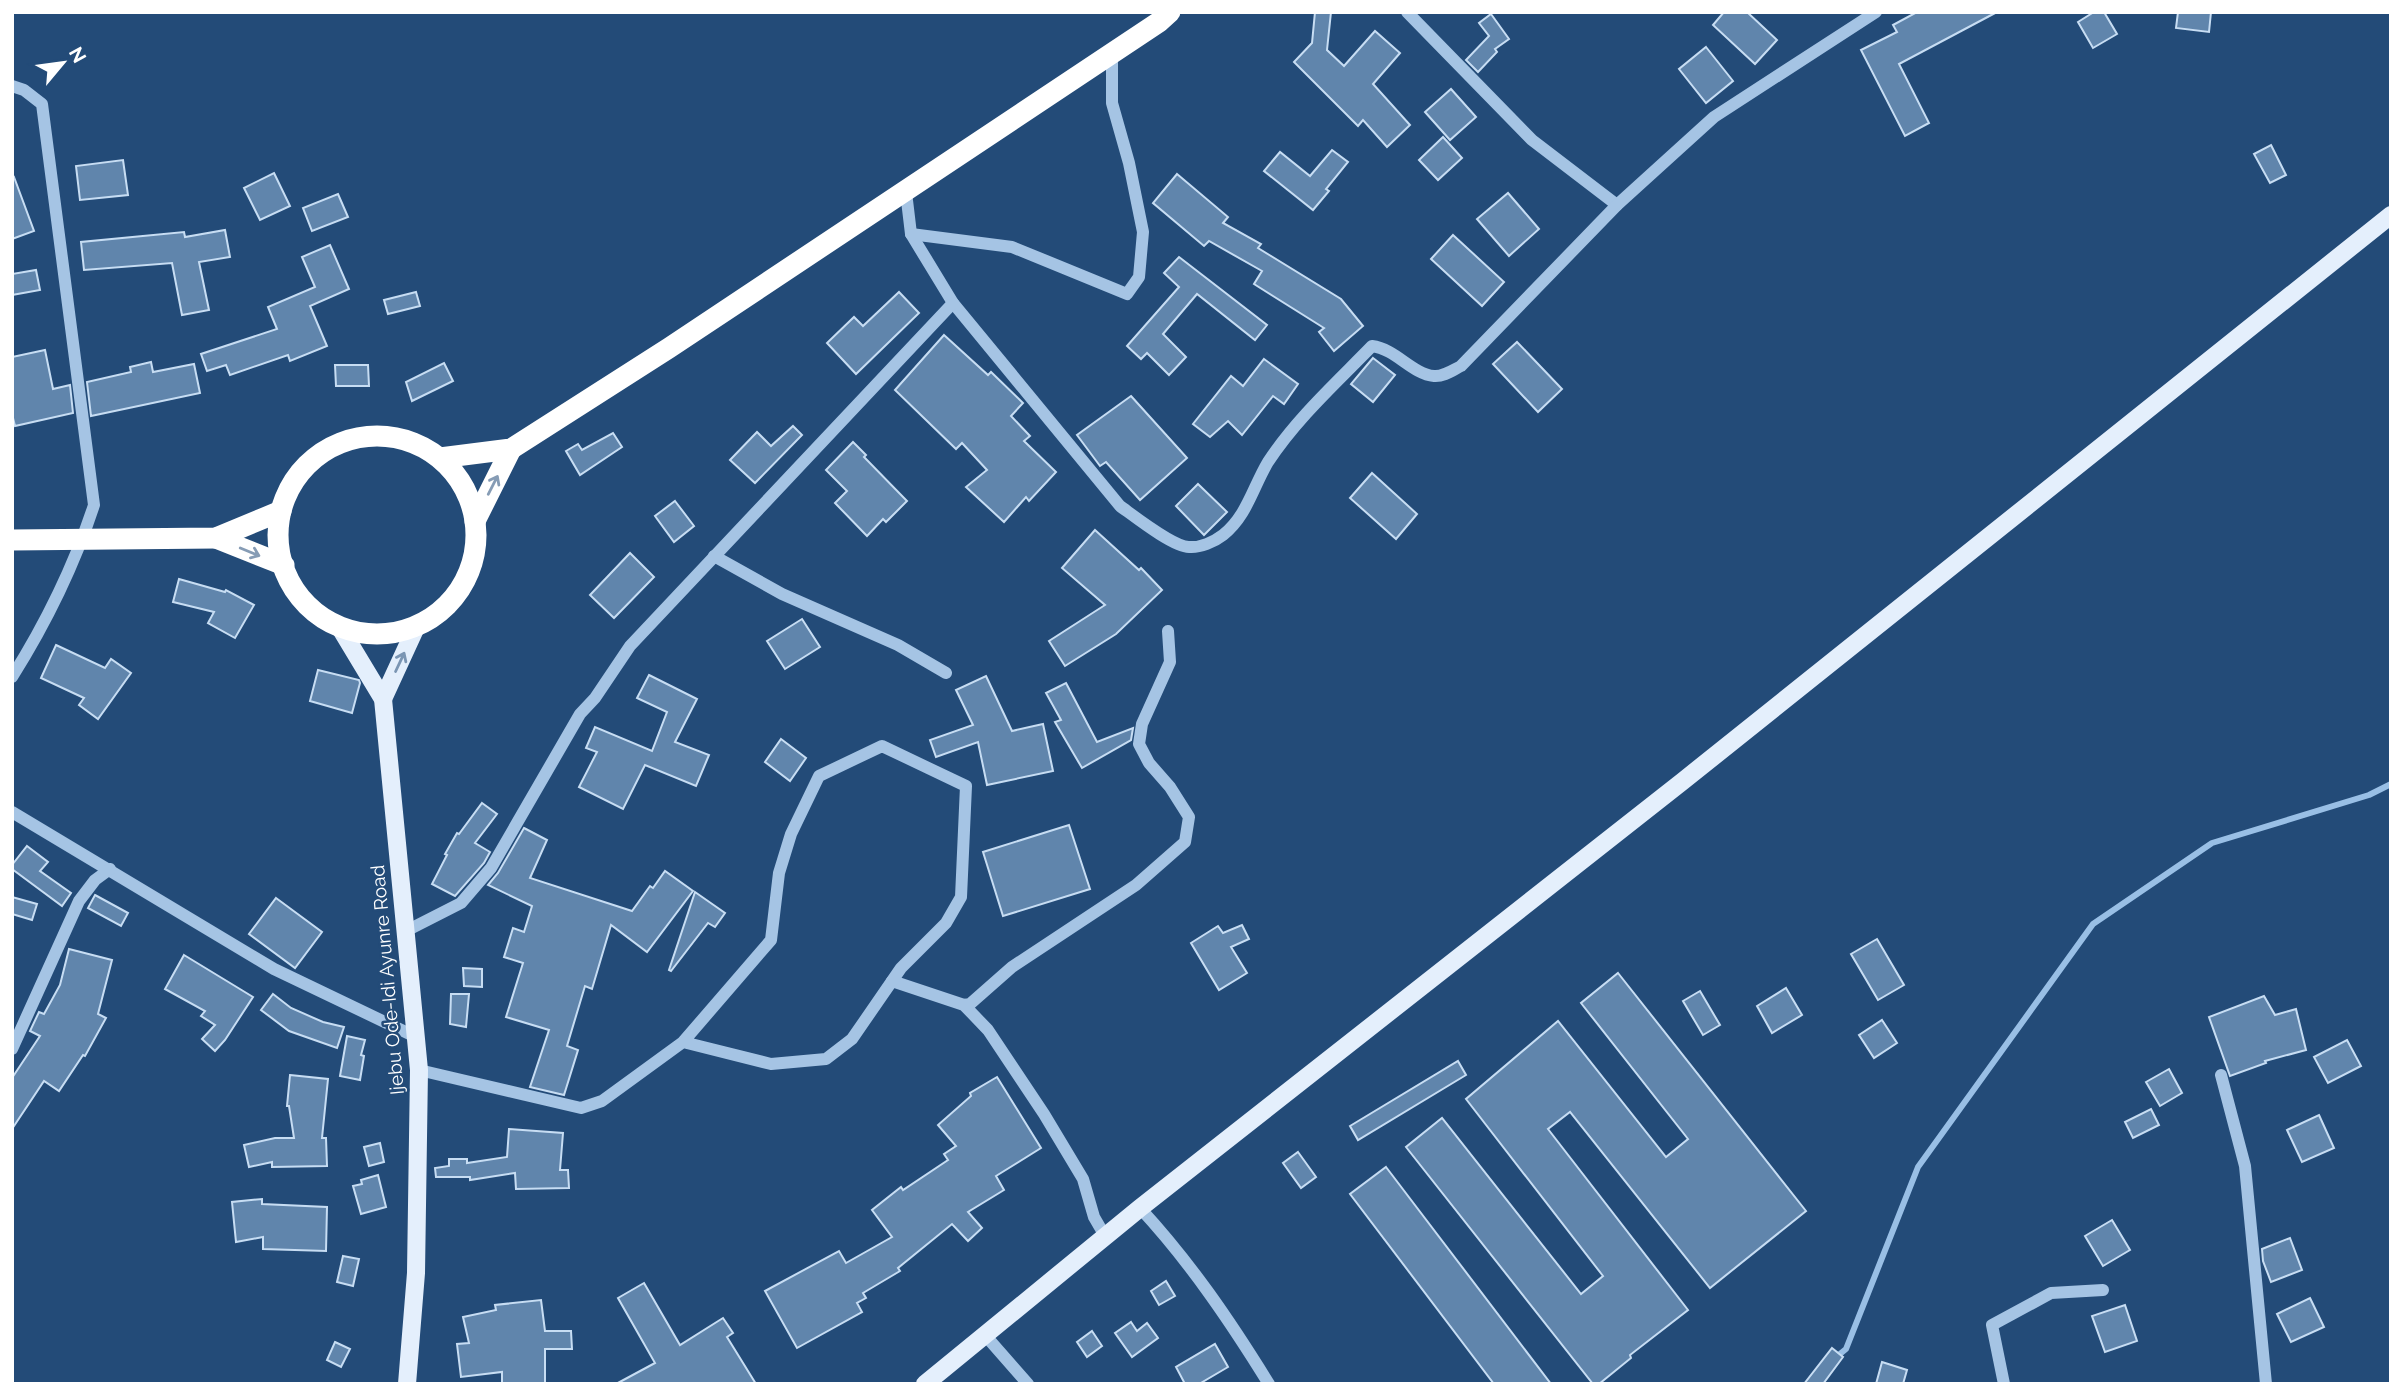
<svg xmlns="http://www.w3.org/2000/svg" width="2403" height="1396" font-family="Raleway,sans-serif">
<rect width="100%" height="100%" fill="#234b78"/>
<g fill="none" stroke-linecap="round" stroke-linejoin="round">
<path stroke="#99bfe5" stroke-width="6" d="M1835,1358L1846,1349L1918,1167L2093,924L2212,843L2369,795L2391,784"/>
</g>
<g fill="#6085ac" stroke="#c7ddf3" stroke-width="2">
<path d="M1315,12H1331L1327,50L1344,66L1375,31L1400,53L1373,84L1410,125L1387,147L1363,120L1358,126L1294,62L1312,43Z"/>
<path d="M1724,12H1747L1777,40L1755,64L1713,25Z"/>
<path d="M1917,12H1997L1899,64L1929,123L1905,136L1861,50L1897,32L1893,25Z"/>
<path d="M2094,12H2104L2117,34L2093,48L2078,22Z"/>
<path d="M2178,12H2211L2209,32L2176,28Z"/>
<path d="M1491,14L1509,39L1495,49L1497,52L1478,72L1466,60L1489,36L1479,23Z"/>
<path d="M1706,47L1733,81L1706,103L1679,69Z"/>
<path d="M1451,89L1476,117L1450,140L1425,112Z"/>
<path d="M1443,137L1462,158L1438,180L1419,160Z"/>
<path d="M2271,145L2286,175L2270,183L2254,154Z"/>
<path d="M1332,150L1348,162L1326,189L1329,191L1313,210L1264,171L1280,152L1310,176Z"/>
<path d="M123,160L128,195L80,200L76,166Z"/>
<path d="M274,173L290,206L260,220L244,188Z"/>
<path d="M1177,174L1228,217L1223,223L1261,244L1258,248L1341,299L1363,326L1334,351L1319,332L1324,328L1254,284L1262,271L1209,241L1204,246L1153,203Z"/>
<path d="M14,177L34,231L12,239V178Z"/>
<path d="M1508,193L1539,229L1509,256L1477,219Z"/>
<path d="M338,194L348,217L312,231L303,208Z"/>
<path d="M225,230L230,257L199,262L209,310L182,315L172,263L84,270L81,242L184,232L185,237Z"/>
<path d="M1453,235L1504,282L1482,306L1431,259Z"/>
<path d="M330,245L349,289L310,306L327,346L290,361L288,355L230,375L226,365L207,371L201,354L277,329L268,307L315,287L302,257Z"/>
<path d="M1179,257L1267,325L1255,340L1197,294L1163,334L1186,357L1169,375L1147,353L1141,359L1127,346L1179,287L1164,273Z"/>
<path d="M36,270L40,290L12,295V274Z"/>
<path d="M416,292L420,306L388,314L384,300Z"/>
<path d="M899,292L919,313L856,374L827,343L854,317L863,326Z"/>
<path d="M944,335L988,375L991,372L1023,403L1011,416L1030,436L1024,441L1056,472L1029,501L1026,497L1004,522L966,487L987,470L962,443L956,449L895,390Z"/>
<path d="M1517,342L1562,389L1538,412L1493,364Z"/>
<path d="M45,350L53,389L70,385L73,413L15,426L12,414V357Z"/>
<path d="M1373,358L1395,375L1373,402L1351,384Z"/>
<path d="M1264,359L1298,384L1284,404L1273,396L1242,435L1228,421L1210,437L1193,424L1231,376L1243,386Z"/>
<path d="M151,362L153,372L194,364L200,393L91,416L87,382L131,372L130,367Z"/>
<path d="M444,363L453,381L412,401L406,382Z"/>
<path d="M335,365H368L369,386H336Z"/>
<path d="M1131,396L1187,458L1140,500L1106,462L1100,466L1077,435Z"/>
<path d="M793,426L802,435L755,483L730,460L757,432L771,446Z"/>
<path d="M613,433L622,447L580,475L566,451L578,444L582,450Z"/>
<path d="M853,442L866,455L864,457L907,501L886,522L883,519L867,536L835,503L847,491L826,470Z"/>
<path d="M1372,473L1417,514L1396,539L1350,498Z"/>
<path d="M1198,484L1227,512L1204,535L1176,506Z"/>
<path d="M675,501L694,526L674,542L655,516Z"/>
<path d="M1095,530L1139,570L1141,568L1162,590L1116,634L1065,666L1049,641L1105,605L1062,568Z"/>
<path d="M630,553L654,577L614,618L590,595Z"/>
<path d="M179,579L225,592L226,590L254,605L235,638L208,623L214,612L173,602Z"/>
<path d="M802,619L820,647L785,669L767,641Z"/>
<path d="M56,645L105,668L111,659L131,673L98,719L79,705L84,698L41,678Z"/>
<path d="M318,670L359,680L360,683L352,713L310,701Z"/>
<path d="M649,675L697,699L675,742L709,755L696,786L645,765L623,809L579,787L597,752L586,748L595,727L652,751L667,712L637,698Z"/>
<path d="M986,676L1012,731L1043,724L1053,771L987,785L978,742L936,757L930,740L973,725L956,690Z"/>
<path d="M1066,683L1097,742L1133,728L1131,740L1082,768L1055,722L1061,720L1046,693Z"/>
<path d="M781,739L806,758L790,781L765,762Z"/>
<path d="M482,803L497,814L475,843L490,852L484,863L455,896L432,884L447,855L445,854L457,833L459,834Z"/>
<path d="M1069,825L1090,889L1003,916L983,852Z"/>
<path d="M524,828L547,840L530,878L632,911L650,886L653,888L665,871L693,891L647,952L611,925L592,989L585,986L567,1046L578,1050L564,1095L530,1087L549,1030L506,1017L523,963L504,957L513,928L524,932L532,906L488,885L498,873Z"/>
<path d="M27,846L48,862L40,871L71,893L62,906L12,869V865Z"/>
<path d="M695,892L725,913L715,927L708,923L671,971L669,970Z"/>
<path d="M95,895L128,913L121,926L88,908Z"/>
<path d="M12,897L37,904L32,920L12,914Z"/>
<path d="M276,898L322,932L295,968L249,934Z"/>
<path d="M1242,925L1249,939L1231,947L1247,973L1219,990L1191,943L1218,926L1223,933Z"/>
<path d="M1877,939L1904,985L1878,1000L1851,954Z"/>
<path d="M69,949L112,960L98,1014L106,1018L85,1056L83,1055L59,1091L44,1081L12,1129V1078L40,1036L30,1031L39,1012L44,1014L60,985Z"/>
<path d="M184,955L253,997L225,1040L215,1051L202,1039L215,1025L201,1016L205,1011L165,989Z"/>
<path d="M463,968L482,969V987L464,986Z"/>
<path d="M1618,973L1806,1211L1710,1288L1570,1112L1548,1129L1688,1310L1630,1355L1631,1358L1599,1384H1593L1406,1147L1442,1118L1581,1294L1603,1276L1466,1099L1558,1021L1666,1157L1688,1139L1581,1003Z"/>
<path d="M1786,988L1802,1015L1772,1033L1757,1006Z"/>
<path d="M1700,991L1720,1025L1703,1035L1683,1001Z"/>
<path d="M273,994L291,1008L323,1022L344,1027L337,1048L289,1031L261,1010Z"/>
<path d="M451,994H469L466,1027L450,1024Z"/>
<path d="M2264,996L2275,1015L2296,1009L2306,1050L2265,1061L2266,1063L2230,1076L2209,1017Z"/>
<path d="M1882,1020L1897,1043L1874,1058L1859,1035Z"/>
<path d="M347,1036L365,1040L361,1055L364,1056L360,1080L340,1076Z"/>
<path d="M2347,1040L2361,1066L2328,1083L2314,1057Z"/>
<path d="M1458,1061L1466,1075L1358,1140L1350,1126Z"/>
<path d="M2169,1069L2182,1093L2160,1106L2146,1082Z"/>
<path d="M290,1075L328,1079L322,1138H326L327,1166L272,1167V1162L249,1167L244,1145L275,1138H294L289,1106H287Z"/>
<path d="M997,1077L1041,1148L996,1176L1004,1190L968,1212L982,1228L968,1241L952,1224L898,1268L900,1271L863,1293L866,1298L857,1303L862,1312L797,1348L765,1291L839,1251L846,1263L892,1237L872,1210L901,1187L903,1190L948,1160L944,1154L956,1146L938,1125L971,1096L970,1093Z"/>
<path d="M2151,1109L2159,1125L2133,1138L2125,1122Z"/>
<path d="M2319,1115L2334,1148L2302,1162L2287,1130Z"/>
<path d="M509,1129L563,1133L560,1170H568L569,1188L516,1189L515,1173L470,1180V1177H436L435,1168L449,1166V1159H467V1163L507,1157Z"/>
<path d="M380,1143L384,1162L369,1166L364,1147Z"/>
<path d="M1298,1152L1316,1177L1301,1188L1283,1163Z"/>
<path d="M1386,1167L1551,1384H1494L1350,1194Z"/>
<path d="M378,1175L386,1207L361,1214L353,1186L362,1184L361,1180Z"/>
<path d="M262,1199V1204L327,1207L326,1251L263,1249V1237L236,1242L232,1202Z"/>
<path d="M2112,1220L2130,1250L2103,1266L2085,1236Z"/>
<path d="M2290,1238L2302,1270L2271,1282L2263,1261L2262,1249Z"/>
<path d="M343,1256L359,1259L353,1286L337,1282Z"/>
<path d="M1166,1281L1175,1296L1159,1305L1151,1291Z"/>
<path d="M644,1283L680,1345L723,1318L733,1333L727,1337L756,1384H616L655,1363L618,1298Z"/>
<path d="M2310,1298L2324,1327L2291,1342L2277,1314Z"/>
<path d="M541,1300L545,1331H571L572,1349H545V1383H502V1372L461,1377L457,1344L469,1343L463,1317L496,1310L495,1305Z"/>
<path d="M2125,1305L2137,1341L2105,1352L2092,1316Z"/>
<path d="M1131,1322L1137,1331L1147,1323L1158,1338L1132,1357L1115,1333Z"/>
<path d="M1092,1331L1102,1346L1087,1357L1077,1342Z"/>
<path d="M335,1342L350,1349L341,1367L327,1360Z"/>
<path d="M1215,1344L1228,1367L1199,1384H1185L1176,1367Z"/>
<path d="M1832,1348L1843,1357L1823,1384H1804Z"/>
<path d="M1882,1362L1907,1370L1903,1384H1876Z"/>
</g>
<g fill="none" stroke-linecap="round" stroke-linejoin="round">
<g stroke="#a5c4e4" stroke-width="12">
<path d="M1407,12L1532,140L1617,205"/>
<path d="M12,86L24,90L42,104L94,505C74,566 46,623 12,677"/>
<path d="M906,192L911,234L953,303L1120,506C1134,516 1173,547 1189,547C1200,548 1214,542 1223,535C1247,516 1253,487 1268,462C1296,419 1337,382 1372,346C1396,349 1412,374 1434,376C1443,377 1453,370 1461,366L1617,205L1714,117L1876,12"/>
<path d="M911,234L1012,247L1127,294L1139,277L1143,232L1129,163L1112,103V54"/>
<path d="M714,556L782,594L898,645L946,673"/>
<path d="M12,812L274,969L416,1037"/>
<path d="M406,931L461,903L491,868L580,714L595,698L630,646L953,303"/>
<path d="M892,981L964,1005L988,1030L1044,1114L1083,1179L1094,1217L1105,1236"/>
<path d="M964,1005L970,1004L1012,967L1136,885L1185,842L1189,817L1170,787L1149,763L1139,744L1142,724L1170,662L1168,631"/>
<path d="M12,1049L79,901L95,880L110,869"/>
<path d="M419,1070L581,1108L602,1101L683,1042L771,940L779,873L791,834L819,776L882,746L966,786L961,897L946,923L901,968L852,1039L826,1059L771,1064L683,1042"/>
<path d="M2221,1075L2245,1166L2266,1384"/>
<path d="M1140,1208C1190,1262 1230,1321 1269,1384"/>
<path d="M985,1335L1028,1384"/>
<path d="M2004,1384L1992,1325L2051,1293L2103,1290"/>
</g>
<g stroke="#e4effc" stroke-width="18">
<path d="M342,631L383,699L419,1070L416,1273L407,1384"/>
<path d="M383,699L417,625"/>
<path d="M925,1384L1140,1208L1683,781L2391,215"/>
</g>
<g stroke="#fff" stroke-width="21">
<circle cx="377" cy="535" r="99"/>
<path d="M440,458L511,449L669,348L1159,22L1170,12"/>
<path d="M475,521L511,449"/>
<path d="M216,538L284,565"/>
<path d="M12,540L216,538L281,511"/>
</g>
</g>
<defs><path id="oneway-shaft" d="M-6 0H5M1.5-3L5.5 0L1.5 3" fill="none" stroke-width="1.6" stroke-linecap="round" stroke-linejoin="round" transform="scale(1.75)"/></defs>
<g stroke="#869cb5">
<use href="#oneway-shaft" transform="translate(493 485) rotate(-63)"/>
<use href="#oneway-shaft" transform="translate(250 552) rotate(22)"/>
</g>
<use stroke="#7a95b3" href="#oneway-shaft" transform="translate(400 662) rotate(-65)"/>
<g text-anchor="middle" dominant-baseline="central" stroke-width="5" stroke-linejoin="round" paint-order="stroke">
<g font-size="19" fill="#fff" stroke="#234b78">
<text transform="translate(387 980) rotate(-95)">Ijebu Ode-Idi Ayunre Road</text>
</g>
</g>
<rect width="2403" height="1396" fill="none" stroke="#ffffff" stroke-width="28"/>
<g transform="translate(63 63) rotate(61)" stroke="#234b78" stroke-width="5" paint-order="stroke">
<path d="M0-5L12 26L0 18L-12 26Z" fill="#ffffff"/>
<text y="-10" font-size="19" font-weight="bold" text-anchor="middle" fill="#ffffff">N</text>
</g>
</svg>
